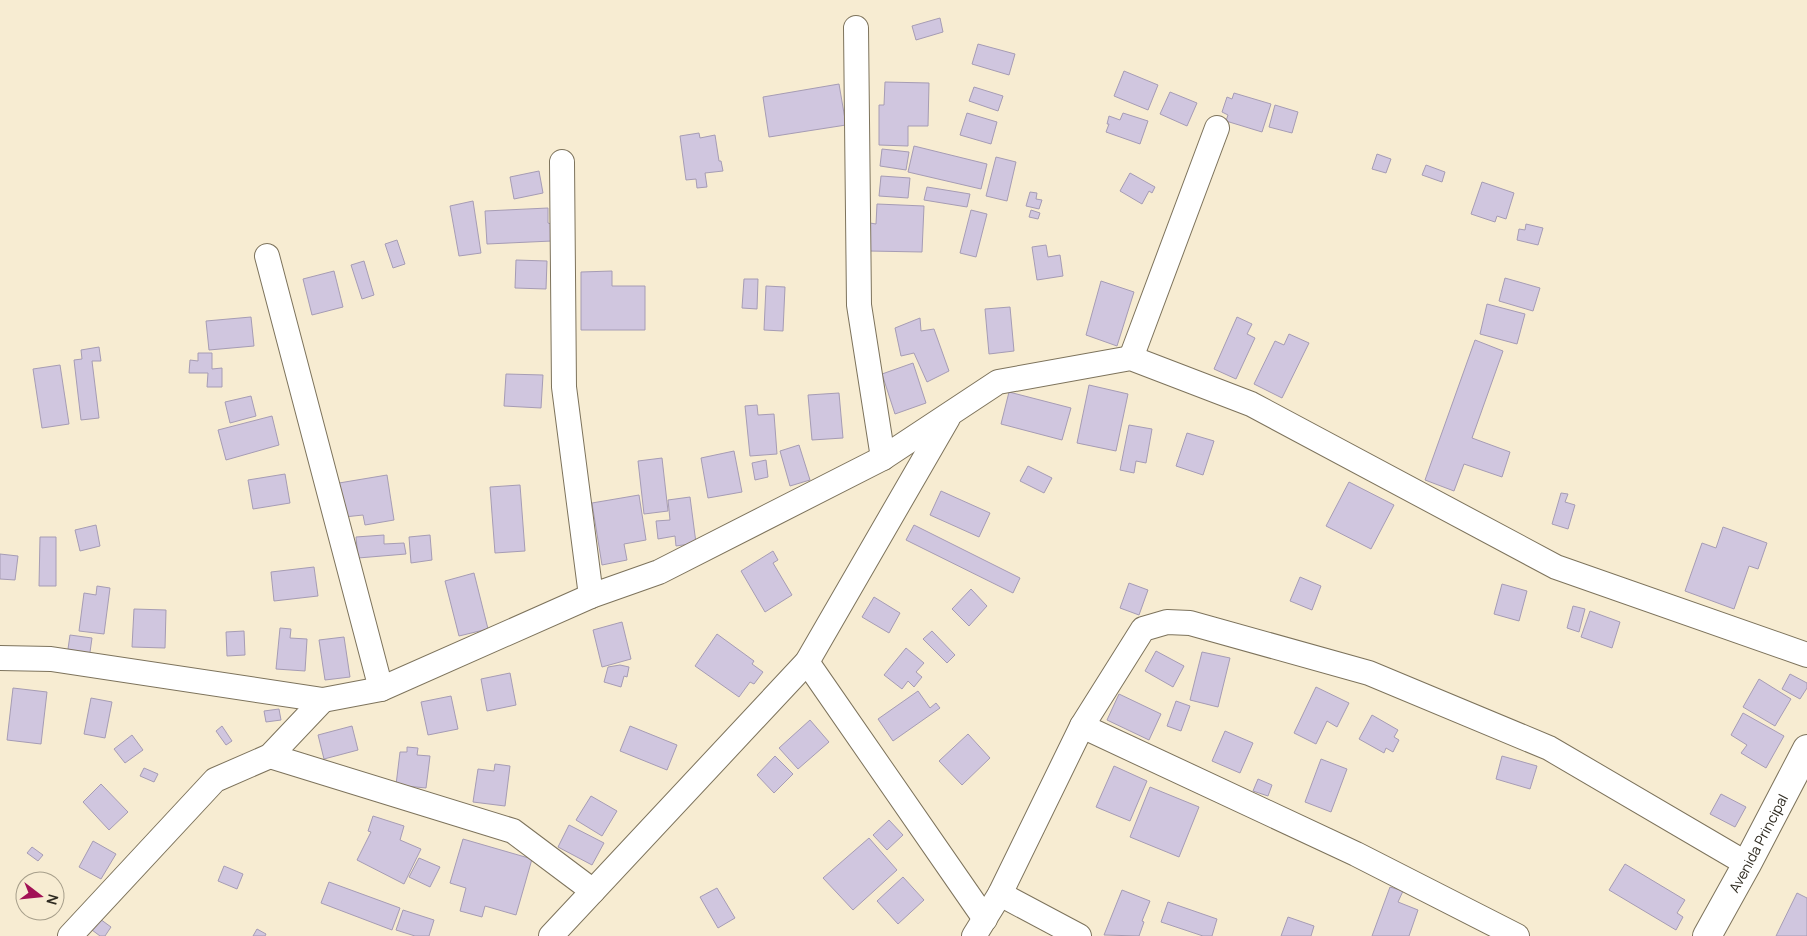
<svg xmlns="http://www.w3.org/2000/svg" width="1807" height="936" font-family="Manrope,sans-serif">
<rect width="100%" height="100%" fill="#f7ecd2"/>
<g fill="#d0c6df" stroke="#a69cb4">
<path d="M940,18L943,32L916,40L912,26Z"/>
<path d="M978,44L1015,54L1009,75L972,64Z"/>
<path d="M1124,71L1158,85L1148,110L1114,96Z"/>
<path d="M885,82L929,83L928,126H908V146L879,145V105H884Z"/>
<path d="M839,84L846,125L769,137L763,97Z"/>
<path d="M974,87L1003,96L998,111L969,101Z"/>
<path d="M1170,92L1197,103L1187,126L1160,114Z"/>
<path d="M1234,93L1271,104L1262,132L1226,121L1228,115L1222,112L1227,97L1232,99Z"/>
<path d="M1275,105L1298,112L1292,133L1269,127Z"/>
<path d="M967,113L997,122L991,144L960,135Z"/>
<path d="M1123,113L1148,121L1140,144L1106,132L1109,124H1107L1109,116L1120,120Z"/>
<path d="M699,133L700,138L715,135L719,161H721L723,171L705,173L707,187L697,188L696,179L686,180L680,136Z"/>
<path d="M914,146L987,164L981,189L908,172Z"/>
<path d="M882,149L909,152L906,170L880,166Z"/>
<path d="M1377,154L1391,159L1386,173L1372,169Z"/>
<path d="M996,157L1016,162L1007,201L986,196Z"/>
<path d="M1426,165L1445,172L1442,182L1422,175Z"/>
<path d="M539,171L543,193L514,199L510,177Z"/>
<path d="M1130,173L1155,187L1152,193L1149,191L1142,204L1120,191Z"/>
<path d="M881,176L910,178L908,198L879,196Z"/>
<path d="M1482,182L1514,193L1506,219L1497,216L1495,222L1471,214Z"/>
<path d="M927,187L970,194L967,207L924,200Z"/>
<path d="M1030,192L1037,193L1036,199L1042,200L1039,209L1026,206Z"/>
<path d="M473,201L481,253L459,256L450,206Z"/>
<path d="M877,204L924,206L922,252L869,251L870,223L876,224Z"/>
<path d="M548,208V223L551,224L552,241L487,244L485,211Z"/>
<path d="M971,210L987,214L976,257L960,253Z"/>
<path d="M1031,210L1040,213L1038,219L1029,217Z"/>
<path d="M1526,224L1543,228L1538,245L1517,240L1519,229L1525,230Z"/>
<path d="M397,240L405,264L393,268L385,244Z"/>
<path d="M1046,245L1048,257L1060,255L1063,276L1037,280L1032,247Z"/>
<path d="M516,260L547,261L546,289L515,288Z"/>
<path d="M364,261L374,295L362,299L351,265Z"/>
<path d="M334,271L343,307L312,315L303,279Z"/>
<path d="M612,271V286H645V330H581V272Z"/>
<path d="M1505,278L1540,288L1533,311L1499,301Z"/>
<path d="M744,279H758L757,309L742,308Z"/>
<path d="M1101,281L1134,292L1117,346L1086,335Z"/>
<path d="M766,286L785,287L783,331L764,330Z"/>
<path d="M1487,304L1525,314L1517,344L1480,334Z"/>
<path d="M1010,307L1014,351L989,354L985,309Z"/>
<path d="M251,317L254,346L209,350L206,321Z"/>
<path d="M1237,317L1252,324L1247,334L1255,338L1236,379L1214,369Z"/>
<path d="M920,318L921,331L934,329L949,371L927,382L914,353L901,356L895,328Z"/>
<path d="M1289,334L1309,343L1282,398L1254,384L1275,341L1284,345Z"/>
<path d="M1475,340L1503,351L1472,438L1510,452L1502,477L1464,464L1454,491L1425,480Z"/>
<path d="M99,347L101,361H92L99,418L81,420L74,360L82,359L81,350Z"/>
<path d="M198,353H212V369L222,368V387H207L208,373H189L190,360L198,361Z"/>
<path d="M913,363L926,403L895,414L882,374Z"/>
<path d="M60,365L69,424L42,428L33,369Z"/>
<path d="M506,374L543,375L541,408L504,406Z"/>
<path d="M1089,385L1128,394L1116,451L1077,443Z"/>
<path d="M1009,392L1071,408L1062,440L1001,424Z"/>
<path d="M839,393L843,438L812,440L808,395Z"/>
<path d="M251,396L256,416L230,423L225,402Z"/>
<path d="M757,405L758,415L774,414L777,454L750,456L745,406Z"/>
<path d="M272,416L279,445L226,460L218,430Z"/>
<path d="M1129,425L1152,429L1146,463L1136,461L1134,473L1120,470Z"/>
<path d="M1187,433L1214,441L1203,475L1176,466Z"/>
<path d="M799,445L810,480L790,486L780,451Z"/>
<path d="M734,451L742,492L708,498L701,458Z"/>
<path d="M662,458L668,511L644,514L638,461Z"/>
<path d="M766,460L768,477L755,480L752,463Z"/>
<path d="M1028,466L1052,478L1044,493L1020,481Z"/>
<path d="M285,474L290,503L253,509L248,480Z"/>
<path d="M387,475L394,520L365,525L363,515L344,517L339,483Z"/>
<path d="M1349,482L1394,505L1371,549L1326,526Z"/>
<path d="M520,485L525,551L495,553L490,487Z"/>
<path d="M941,491L990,513L979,537L930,515Z"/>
<path d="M1561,493L1568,494L1565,502L1575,505L1568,529L1552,524Z"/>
<path d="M639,495L646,540L624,544L627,560L602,565L592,503Z"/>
<path d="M690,497L696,543L676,546L675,536L658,539L656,521L670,520L668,500Z"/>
<path d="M96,525L100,546L80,551L75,530Z"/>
<path d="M914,525L1020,578L1013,593L906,540Z"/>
<path d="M1723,527L1767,543L1758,569L1749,566L1734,609L1685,591L1702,543L1716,548Z"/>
<path d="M384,535V544L404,543L406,554L358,558L356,537Z"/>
<path d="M430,535L432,560L411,563L409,537Z"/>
<path d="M40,537H56V586H39Z"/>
<path d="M773,551L778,560L773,563L792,595L765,612L741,571Z"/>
<path d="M0,554L18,556L15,580L0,579Z"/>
<path d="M314,567L318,596L274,601L271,572Z"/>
<path d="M474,573L488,629L459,636L445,581Z"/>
<path d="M1300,577L1321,586L1312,610L1290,601Z"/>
<path d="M1129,583L1148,590L1139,615L1120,608Z"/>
<path d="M1502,584L1527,591L1519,621L1494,614Z"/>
<path d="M97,586L110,588L104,634L79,631L84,593L96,595Z"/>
<path d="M971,589L987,606L969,626L952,609Z"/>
<path d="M874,597L900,613L889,633L862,617Z"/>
<path d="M1573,606L1585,609L1579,632L1567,628Z"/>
<path d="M134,609L166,610L165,648L132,647Z"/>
<path d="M1590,611L1620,622L1612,648L1581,637Z"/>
<path d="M622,622L631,659L602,667L593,630Z"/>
<path d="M280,628L291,629L290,638L307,639L305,671L276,669Z"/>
<path d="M244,631L245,655L227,656L226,632Z"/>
<path d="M932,631L955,655L947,663L923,639Z"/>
<path d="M717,634L754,661L752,664L763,672L754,684L750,682L739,697L695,666Z"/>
<path d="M70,635L92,638L89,659L67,656Z"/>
<path d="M344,637L350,677L325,680L319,640Z"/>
<path d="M906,648L924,663L916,672L922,677L914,687L908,681L902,689L884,675Z"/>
<path d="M1156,651L1184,666L1173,687L1145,671Z"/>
<path d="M1202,652L1230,658L1218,707L1190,700Z"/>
<path d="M620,665L629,667L627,677L624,676L621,687L604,682L608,667Z"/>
<path d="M510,673L516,705L487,711L481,679Z"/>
<path d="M1790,674L1807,683V688L1800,699L1782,689Z"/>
<path d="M1759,679L1791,699L1775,726L1743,707Z"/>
<path d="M1316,687L1349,703L1337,727L1327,721L1316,744L1294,733Z"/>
<path d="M13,688L47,692L41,744L7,740Z"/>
<path d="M918,691L930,708L936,703L940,708L893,741L878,719Z"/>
<path d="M1119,694L1161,714L1149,740L1107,720Z"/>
<path d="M451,696L458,729L428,735L421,702Z"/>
<path d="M91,698L112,702L105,738L84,734Z"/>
<path d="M1176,701L1190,706L1181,731L1167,726Z"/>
<path d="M279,709L281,720L266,722L264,711Z"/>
<path d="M1743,713L1784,736L1766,768L1741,753L1747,745L1731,735Z"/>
<path d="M1372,715L1398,730L1394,737L1399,740L1393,752L1386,748L1384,753L1359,739Z"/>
<path d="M810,720L829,742L798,769L779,748Z"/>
<path d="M222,726L232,741L226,745L216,731Z"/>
<path d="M352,726L358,750L324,759L318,735Z"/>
<path d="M630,726L677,745L667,770L620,751Z"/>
<path d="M1225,731L1253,743L1240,773L1212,761Z"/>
<path d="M968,734L990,758L962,785L939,761Z"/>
<path d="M132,735L143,750L125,763L114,749Z"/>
<path d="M407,747L418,748L417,755L430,756L426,788L396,785L400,752H407Z"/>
<path d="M775,756L793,774L774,793L757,775Z"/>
<path d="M1502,756L1537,766L1530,789L1496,779Z"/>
<path d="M1321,759L1347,769L1331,812L1305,802Z"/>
<path d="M495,764L510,766L505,806L473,802L478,769L494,771Z"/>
<path d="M1114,766L1147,781L1130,821L1096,807Z"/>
<path d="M144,768L158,774L154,782L140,776Z"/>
<path d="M1258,779L1272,785L1268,796L1253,791Z"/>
<path d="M101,784L128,812L109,830L83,802Z"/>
<path d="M1150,787L1199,807L1179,857L1130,837Z"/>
<path d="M1721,794L1746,807L1735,827L1710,814Z"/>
<path d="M591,796L617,811L602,836L576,820Z"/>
<path d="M373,816L404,826L400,840L421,849L404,884L357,860L371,832L368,831Z"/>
<path d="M889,820L903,835L887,850L873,835Z"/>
<path d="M569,825L604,843L592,865L558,847Z"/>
<path d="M869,838L897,870L853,910L823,878Z"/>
<path d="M463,839L532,859L516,915L485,906L482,917L460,911L466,888L450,883Z"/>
<path d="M93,841L116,854L101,879L79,867Z"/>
<path d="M32,847L43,855L38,861L27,853Z"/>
<path d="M419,858L440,867L430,887L409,877Z"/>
<path d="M1625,864L1685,900L1677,913L1683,917L1676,930L1609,890Z"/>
<path d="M224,866L243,874L237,889L218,881Z"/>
<path d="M903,877L924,900L898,924L877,901Z"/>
<path d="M329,882L400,908L392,930L321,903Z"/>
<path d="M1390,887L1403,891L1398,902L1418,910L1409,936H1372Z"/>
<path d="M717,888L735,918L718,928L700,897Z"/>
<path d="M1122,890L1150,901L1142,921L1144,922L1139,936L1104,935Z"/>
<path d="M1797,893L1807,898V936H1776Z"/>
<path d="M1168,902L1217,919L1212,936H1203L1161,922Z"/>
<path d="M403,910L434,920L429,936H415L396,930Z"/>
<path d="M1288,917L1314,926L1311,936H1281Z"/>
<path d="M100,919L111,927L105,936H100L92,930Z"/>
<path d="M257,929L266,934L265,936H253Z"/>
</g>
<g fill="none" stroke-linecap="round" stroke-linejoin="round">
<defs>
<g id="minor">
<path d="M856,28L859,305L883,458"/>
<path d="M562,162L564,387L591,596"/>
<path d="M267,256L381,689"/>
<path d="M1131,358L1217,128"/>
<path d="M0,658L51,659L323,700L381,689L591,596L659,572L883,458L998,382L1131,358L1251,404L1556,567L1807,655"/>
<path d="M807,662L985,919"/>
<path d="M1082,726L1356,854L1517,936"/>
<path d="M270,756L513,831L593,891"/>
<path d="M1000,894L1079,936"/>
<path d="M70,936L215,780L270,756L323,700"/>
<path d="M551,936L807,662L948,418"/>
<path d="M974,936L1000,894L1082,726L1143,629L1167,622L1190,623L1369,673L1549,748L1747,864"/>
</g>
<g id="secondary">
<path id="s1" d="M1707,936L1747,864L1807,749"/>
</g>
</defs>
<use href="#minor" stroke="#7d735c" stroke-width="26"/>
<use href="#secondary" stroke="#7d735c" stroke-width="30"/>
<use href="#minor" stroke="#fff" stroke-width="24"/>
<use href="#secondary" stroke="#fff" stroke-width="28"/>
</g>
<g text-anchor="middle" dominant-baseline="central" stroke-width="5" stroke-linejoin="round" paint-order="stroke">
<g font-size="14" fill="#2f2b21" stroke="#f7ecd2">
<text stroke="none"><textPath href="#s1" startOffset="106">Avenida Principal</textPath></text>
</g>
</g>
<g transform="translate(40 896) rotate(106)"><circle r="24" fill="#f7ecd2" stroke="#a79f8b"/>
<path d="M0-4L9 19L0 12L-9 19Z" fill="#a21155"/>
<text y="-8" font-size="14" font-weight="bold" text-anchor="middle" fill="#2f2b21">N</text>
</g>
</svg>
